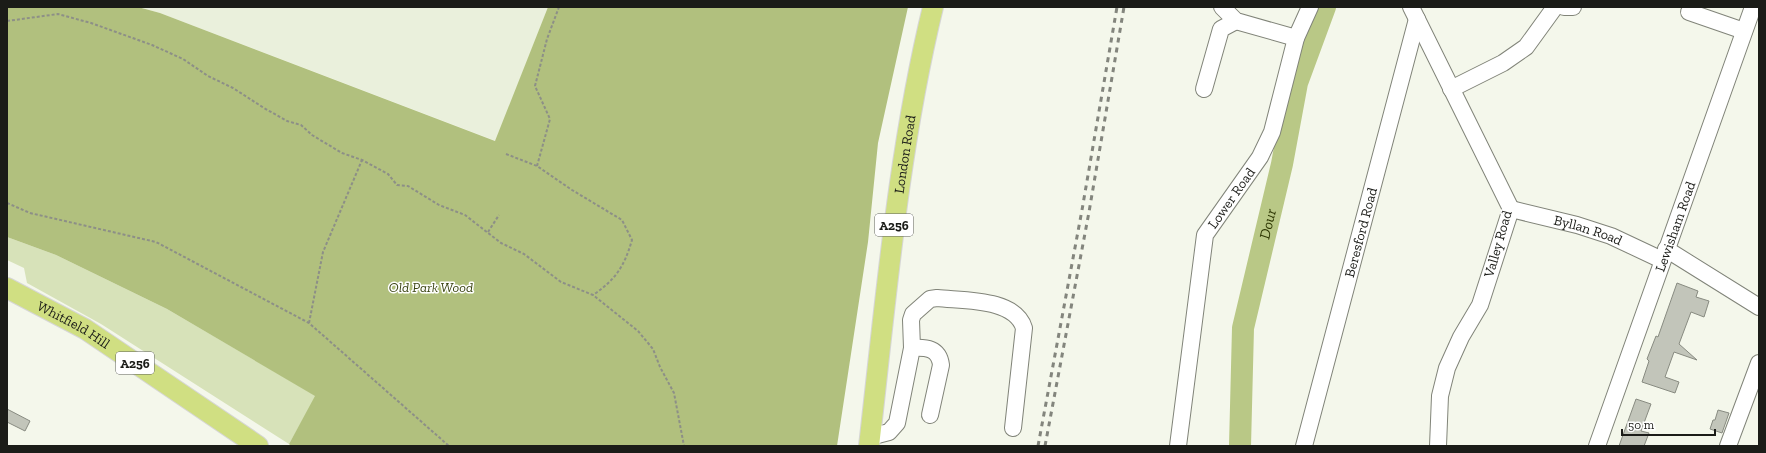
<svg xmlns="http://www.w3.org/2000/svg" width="1766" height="453" font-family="'Zilla Slab',serif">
<rect width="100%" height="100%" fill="#f4f7eb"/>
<path fill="#eaf0dc" d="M138,7H548L496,141L160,13Z"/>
<path fill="#d7e2b9" d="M7,237L56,255L167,309L316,396L289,444L101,324L27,283L24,268L7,260Z"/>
<path fill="#b1c07e" d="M7,7H138L160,13L495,141L548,7H908L878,143L868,242L837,446H291L289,444L315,396L167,309L56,255L7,237Z"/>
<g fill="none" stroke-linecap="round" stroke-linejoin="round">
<path stroke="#b9c886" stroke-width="22" id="s1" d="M1240,446L1243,328L1282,164L1297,83L1325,7"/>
</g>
<g fill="#c2c5ba" stroke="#888b81">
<path d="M1677,283L1698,291L1696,297L1709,301L1704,317L1691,312L1679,344L1697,360L1674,352L1665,377L1679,382L1675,393L1642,382L1649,361L1647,359L1656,336L1658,337Z"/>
<path d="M1636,399L1651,404L1641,431L1649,433L1644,446H1619Z"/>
<path d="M7,409L30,421L25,431L7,422Z"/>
<path d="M1718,410L1729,413L1722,433L1710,429L1713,420H1715Z"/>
</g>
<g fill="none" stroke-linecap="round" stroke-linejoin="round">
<defs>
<g id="minor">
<path d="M1222,7L1236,21L1296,38"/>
<path d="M1411,7L1511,209L1480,305L1461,337L1447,368L1440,396L1438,446"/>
<path d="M1564,7H1573"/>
<path d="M1689,12L1744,31"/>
<path d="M1204,89L1221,29L1236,21"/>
<path d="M1451,89L1503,63L1526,47L1555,7"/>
<path id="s2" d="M1511,209L1577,225L1611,236L1662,260"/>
<path d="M1666,249L1759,307"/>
<path d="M912,348C926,347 939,348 941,365L930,415"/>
<path d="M870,437L889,432L897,423L912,348L911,320L913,314L930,299L937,298C963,301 1015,298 1024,328L1013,428"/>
<path id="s3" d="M1178,446L1205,235L1260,157L1272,132L1296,38L1310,7"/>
<path id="s4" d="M1304,446L1417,19"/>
<path id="s5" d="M1597,446L1753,7"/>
<path d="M1728,446L1759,363"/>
</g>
<g id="major">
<path id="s6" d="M7,288L85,329L258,446"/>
<path id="s7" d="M869,446C886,299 898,151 933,7"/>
</g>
</defs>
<use href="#minor" stroke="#818479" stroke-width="18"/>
<use href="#major" stroke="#d6d6d5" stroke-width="22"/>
<g stroke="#8d8f87" stroke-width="2" stroke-dasharray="3 2" stroke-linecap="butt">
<path d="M7,21L58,14L91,23L152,45L183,59L208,76L233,88L264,108L287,121L301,125L312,135L342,153L362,160L388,174L397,185L408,186L439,205L465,215L501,243L524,254L561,282L593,295L638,331L653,349L660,367L674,393L684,446"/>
<path d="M506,154L537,166L572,190L622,220L632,240C624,267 616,279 593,295"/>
<path d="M537,166L550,119L535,86L547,39L559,7"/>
<path d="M7,203L30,213L156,242L309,323L449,446"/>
<path d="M488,232L499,215"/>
<path d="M309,323L323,252L362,160"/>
</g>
<use href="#minor" stroke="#fff" stroke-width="16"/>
<use href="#major" stroke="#d0df82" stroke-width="20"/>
<g stroke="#83857d" stroke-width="3" stroke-dasharray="5 5" stroke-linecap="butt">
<path d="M1038,446L1082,210L1117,7"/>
<path d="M1045,446L1089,212L1124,7"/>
</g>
</g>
<g text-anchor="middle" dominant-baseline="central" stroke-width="3" stroke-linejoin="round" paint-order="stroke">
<g fill="#fff" stroke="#5f605d" stroke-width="1">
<rect x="875" y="214" width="38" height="22" rx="3"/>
<rect x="116" y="352" width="38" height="22" rx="3"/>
</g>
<g font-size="13" font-weight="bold" fill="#1b1c18">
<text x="894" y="225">A256</text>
<text x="135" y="363">A256</text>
</g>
<g font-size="14" fill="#1b1c18" stroke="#fff">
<text stroke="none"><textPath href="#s7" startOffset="294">London Road</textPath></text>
<text stroke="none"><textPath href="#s3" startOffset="258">Lower Road</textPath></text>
<text stroke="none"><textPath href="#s5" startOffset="233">Lewisham Road</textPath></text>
<text stroke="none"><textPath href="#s2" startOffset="80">Byllan Road</textPath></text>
<text stroke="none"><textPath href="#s4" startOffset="221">Beresford Road</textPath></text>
<text transform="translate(1498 244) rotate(-74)">Valley Road</text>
<text stroke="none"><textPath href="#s6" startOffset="76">Whitfield Hill</textPath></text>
</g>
<g font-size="14" font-style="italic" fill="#3a4412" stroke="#fff">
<text x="431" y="287">Old Park Wood</text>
</g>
<g font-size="15" font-style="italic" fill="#2d3602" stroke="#fff">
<text stroke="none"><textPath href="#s1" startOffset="225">Dour</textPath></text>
</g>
</g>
<rect width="1766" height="453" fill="none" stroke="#1b1c18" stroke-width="16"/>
<path d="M1622 429v6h93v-6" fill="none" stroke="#1b1c18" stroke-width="2"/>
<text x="1628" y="429" font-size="12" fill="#1b1c18" stroke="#ffffff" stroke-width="3" paint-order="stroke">50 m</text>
</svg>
